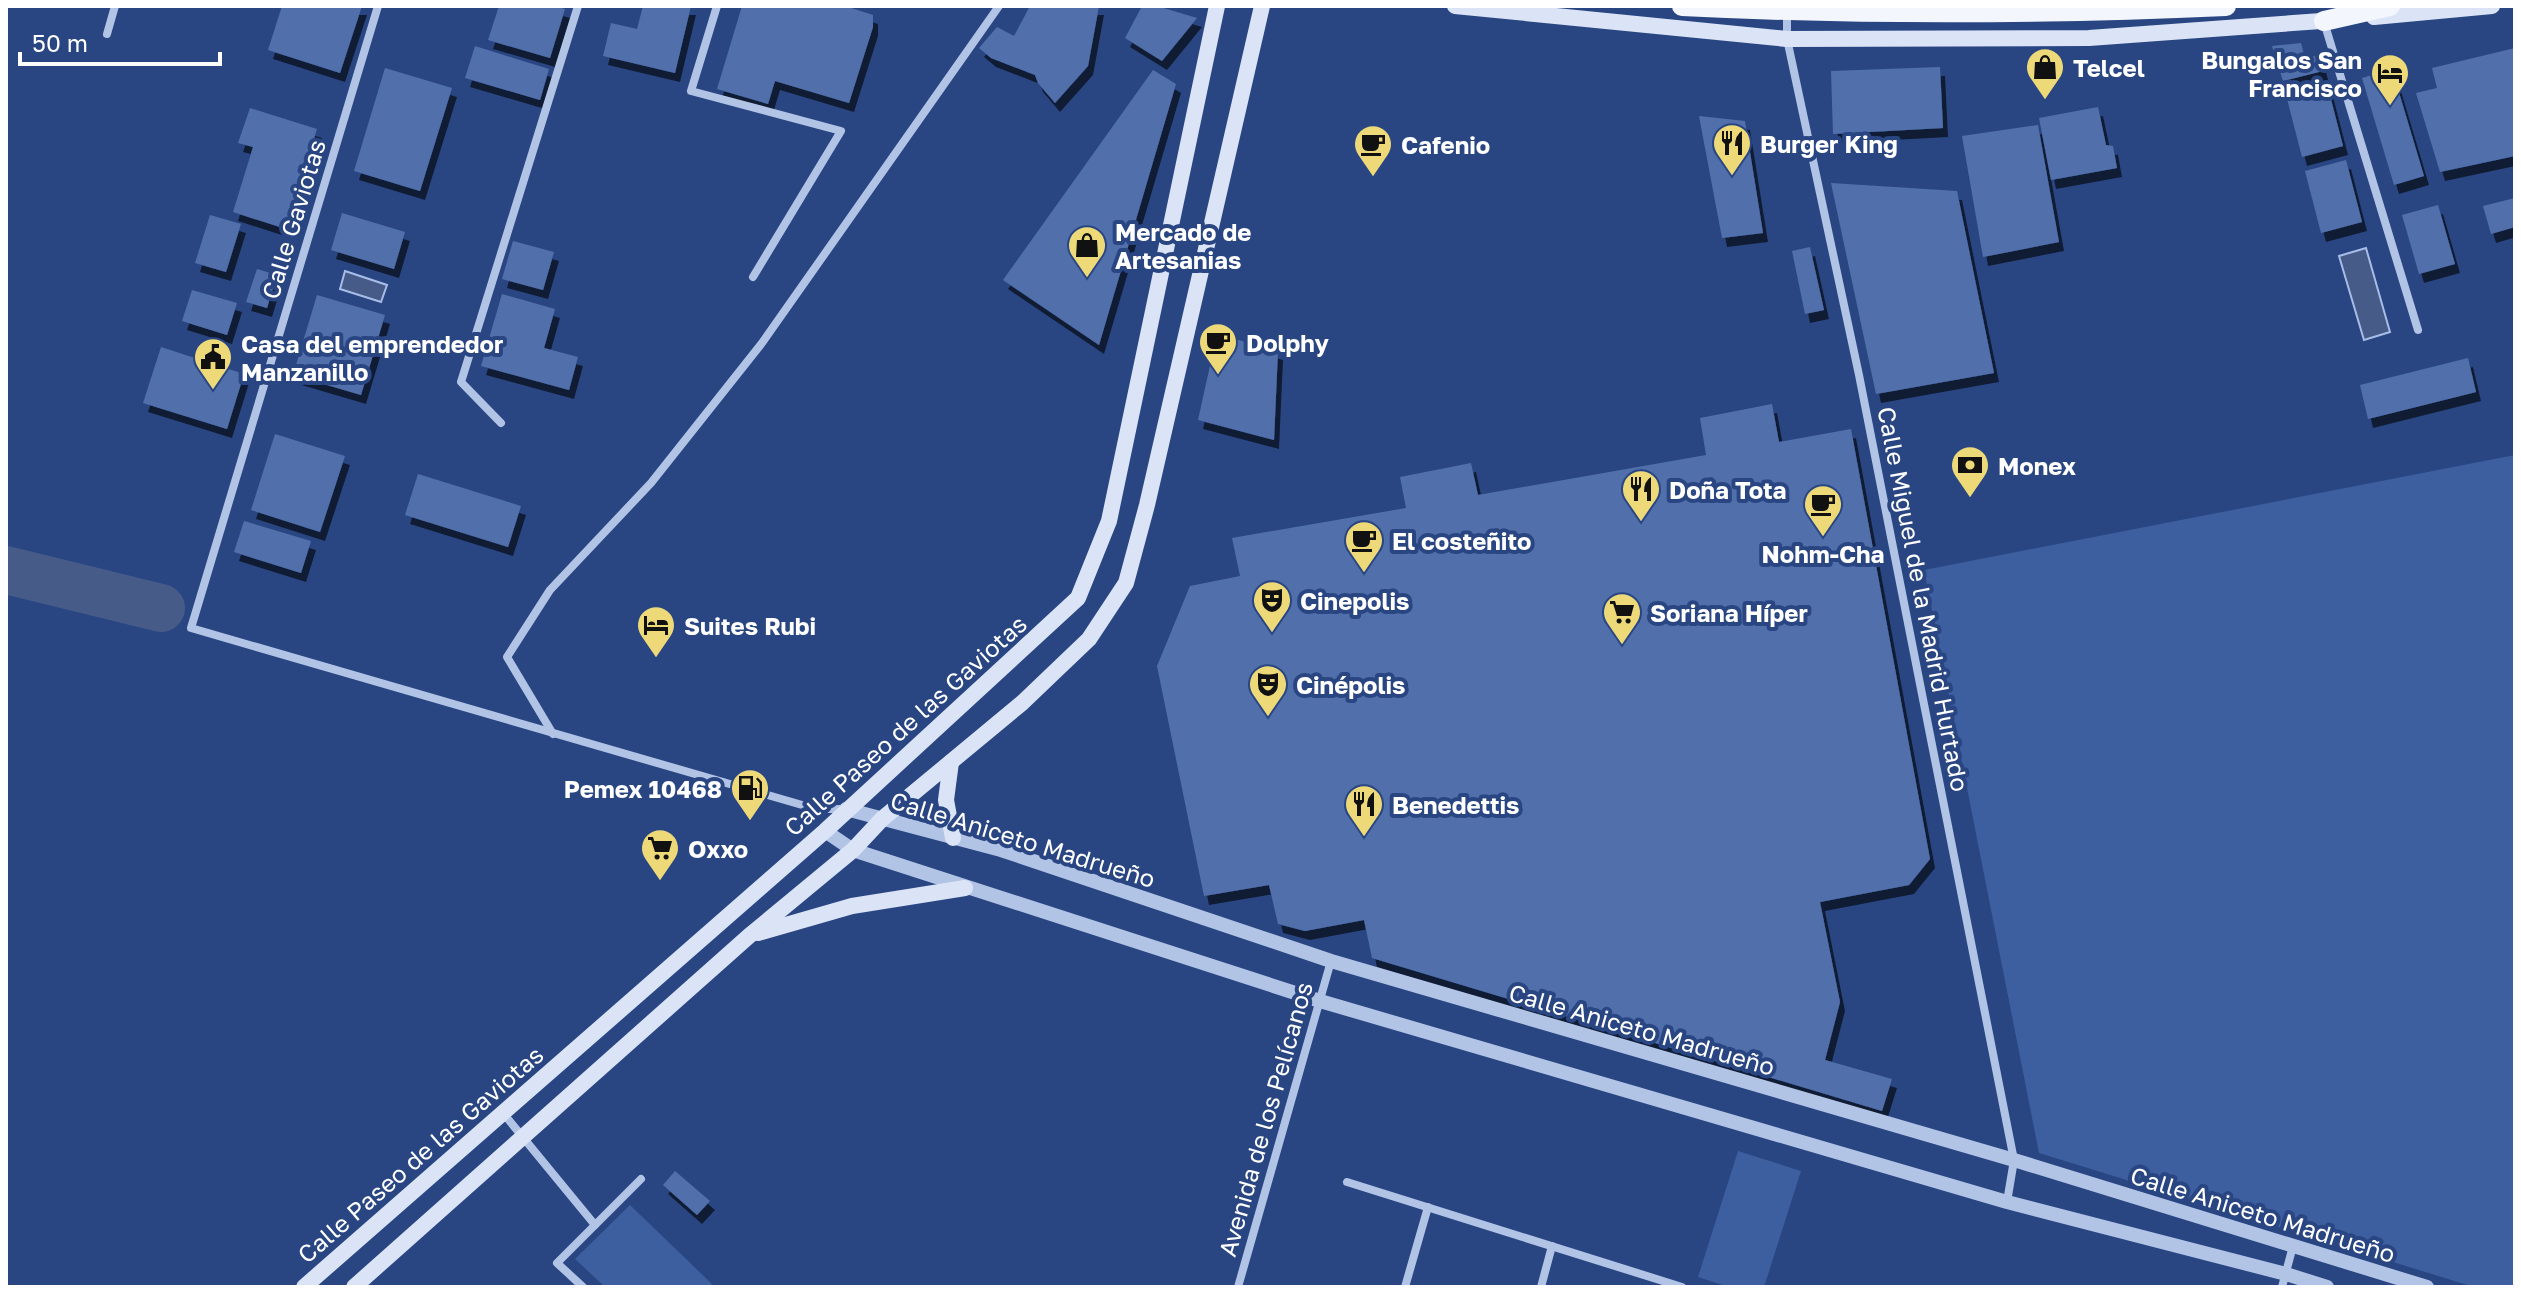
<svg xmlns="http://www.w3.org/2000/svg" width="2521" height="1293" font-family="'Golos Text',sans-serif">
<defs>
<filter id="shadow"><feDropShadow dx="5" dy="9" stdDeviation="0" flood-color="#0009"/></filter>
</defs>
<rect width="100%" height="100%" fill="#294683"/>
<g fill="#3d5e9f">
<path d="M2515,455V1287H2474L2039,1153L1924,570Z"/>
<path d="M1738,1151L1801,1171L1764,1287H1729L1698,1277Z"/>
<path d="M630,1205L712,1284L709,1287H605L575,1259Z"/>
</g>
<g fill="#475b88" stroke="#a7bde7" stroke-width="2">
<path d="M2366,248L2390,332L2364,340L2339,256Z"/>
<path d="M345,271L387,285L381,302L340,289Z"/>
</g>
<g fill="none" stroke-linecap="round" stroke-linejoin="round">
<path stroke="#475b88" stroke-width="48" d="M6,570L161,608"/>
</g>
<g fill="#5170ab" filter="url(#shadow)">
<path d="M282,6H362L340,73L268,50Z"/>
<path d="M499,6H554L565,9L550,58L488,40Z"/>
<path d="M643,6H691L675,73L603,56L611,23L637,29Z"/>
<path d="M742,6H845L873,15V27L849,103L775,81L768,104L717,89Z"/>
<path d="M1030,6H1099L1088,66L1055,103L1038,83L1035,75L991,58L979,48L997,27L1014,36Z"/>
<path d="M1142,6H1157L1197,18L1162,61L1125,38Z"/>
<path d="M2301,43L2305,58L2319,55L2323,71L2283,81L2272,46Z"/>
<path d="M475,46L549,69L540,100L465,78Z"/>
<path d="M2515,48V156L2440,172L2416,93L2437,88L2432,68Z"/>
<path d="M1940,67L1943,128L1833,134L1831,71Z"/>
<path d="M385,68L452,88L420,191L354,171Z"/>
<path d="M2392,69L2424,176L2394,185L2362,78Z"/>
<path d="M1153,70L1176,84L1099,345L1003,280Z"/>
<path d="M2327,84L2343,146L2302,157L2286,95Z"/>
<path d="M2098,107L2106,145L2113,146L2117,168L2051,180L2039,118Z"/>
<path d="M250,108L317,129L286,229L233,212L253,147L238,143Z"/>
<path d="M1699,116L1745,121L1763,233L1722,238Z"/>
<path d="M2038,125L2059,242L1983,257L1962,136Z"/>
<path d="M2346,160L2362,222L2321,233L2305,171Z"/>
<path d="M1831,183L1957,191L1994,373L1876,394Z"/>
<path d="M2515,198V227L2491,234L2483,206Z"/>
<path d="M2438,205L2455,264L2419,274L2402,215Z"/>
<path d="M342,213L405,232L394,269L331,250Z"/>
<path d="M210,215L241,224L226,272L195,263Z"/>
<path d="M513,241L554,252L543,290L502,279Z"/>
<path d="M1810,247L1824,310L1805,314L1792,251Z"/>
<path d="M257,269L277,275L267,308L246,302Z"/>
<path d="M192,290L237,303L227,335L182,321Z"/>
<path d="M502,294L555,309L544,348L578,357L569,390L481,366Z"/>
<path d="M317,295L385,315L361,395L293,375Z"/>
<path d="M1217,334L1278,351L1274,440L1198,420Z"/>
<path d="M161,347L244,374L227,429L143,403Z"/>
<path d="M2468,358L2476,392L2368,419L2360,385Z"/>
<path d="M1772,404L1779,442L1851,429L1930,859L1909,885L1820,902L1840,1002L1825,1060L1892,1079L1882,1111L1372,958L1364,920L1305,931L1278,924L1269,885L1204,896L1157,666L1190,586L1240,576L1232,538L1406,508L1400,477L1471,463L1478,495L1706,455L1700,418Z"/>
<path d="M275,434L345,456L320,532L251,510Z"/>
<path d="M418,474L521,506L508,547L405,515Z"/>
<path d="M244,521L311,541L301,573L234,552Z"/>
<path d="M675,1171L710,1201L697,1215L663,1185Z"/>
</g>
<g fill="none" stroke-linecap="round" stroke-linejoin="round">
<g stroke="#b2c4e6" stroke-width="8">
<path d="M378,6L191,628L816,809H846"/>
<path d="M717,6L691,91L841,131L753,277"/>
<path d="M1787,11V39L1859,375L2014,1160L2007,1202"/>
<path d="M2324,22L2418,330"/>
<path d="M107,34L115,6"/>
<path d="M501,423L461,382L578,6"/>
<path d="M553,734L507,657L550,590L651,483L762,343L999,6"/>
<path d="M503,1113L595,1225"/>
<path d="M1347,1182L1682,1287"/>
<path d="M583,1287L557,1263L641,1179"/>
<path d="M1238,1287L1331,961"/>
<path d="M1405,1287L1428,1207"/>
<path d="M1541,1287L1552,1246"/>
<path d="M2282,1287L2293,1246"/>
</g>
<g stroke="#b2c4e6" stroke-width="14">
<path d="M846,809L1001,850L1331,961L2014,1160L2427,1287"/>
<path d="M825,831L853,850L1320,1001L2007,1202L2286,1274L2327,1287"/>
</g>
<g stroke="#dbe4f6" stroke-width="16">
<path d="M1455,6L1787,39L2089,38L2335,20"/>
<path d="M2374,17L2492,6"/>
<path d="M951,762L946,800L953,838"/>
<path d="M758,933L852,906L965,888"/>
<path d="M304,1287L825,831L1078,598L1109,521L1217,6"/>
<path d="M354,1287L749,936L853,850L882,819L1022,703L1089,639L1126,583L1147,505L1262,6"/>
</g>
<g stroke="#f3f6fd" stroke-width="20">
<path d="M1682,6C1863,15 2045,14 2226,6"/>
<path d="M2324,21L2390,6"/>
</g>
</g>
<defs>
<symbol id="shop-pin" viewBox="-11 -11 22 30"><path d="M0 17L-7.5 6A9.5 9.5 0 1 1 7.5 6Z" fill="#eed979" stroke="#294683"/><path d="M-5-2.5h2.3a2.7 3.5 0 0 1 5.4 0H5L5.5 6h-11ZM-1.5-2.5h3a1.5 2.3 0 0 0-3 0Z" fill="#111"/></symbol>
<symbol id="hotel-pin" viewBox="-11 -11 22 30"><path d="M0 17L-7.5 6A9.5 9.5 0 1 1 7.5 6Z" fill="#eed979" stroke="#294683"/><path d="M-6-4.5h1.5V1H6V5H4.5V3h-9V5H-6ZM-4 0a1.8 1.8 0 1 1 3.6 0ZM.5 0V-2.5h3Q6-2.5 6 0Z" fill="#111"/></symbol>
<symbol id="restaurant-pin" viewBox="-11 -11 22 30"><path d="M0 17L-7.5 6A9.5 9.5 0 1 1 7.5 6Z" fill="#eed979" stroke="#294683"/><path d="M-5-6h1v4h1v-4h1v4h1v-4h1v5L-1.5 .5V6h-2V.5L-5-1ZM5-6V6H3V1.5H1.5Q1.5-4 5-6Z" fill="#111"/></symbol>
<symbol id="cafe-pin" viewBox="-11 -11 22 30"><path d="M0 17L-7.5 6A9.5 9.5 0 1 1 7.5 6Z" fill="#eed979" stroke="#294683"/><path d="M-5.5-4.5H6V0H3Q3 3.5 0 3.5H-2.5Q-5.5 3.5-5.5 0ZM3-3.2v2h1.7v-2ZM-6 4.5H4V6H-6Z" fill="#111"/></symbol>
<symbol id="civic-pin" viewBox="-11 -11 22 30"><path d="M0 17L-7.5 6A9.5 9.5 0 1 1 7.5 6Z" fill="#eed979" stroke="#294683"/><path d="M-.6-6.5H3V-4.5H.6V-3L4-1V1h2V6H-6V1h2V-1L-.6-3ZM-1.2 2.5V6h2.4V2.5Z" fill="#111"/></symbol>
<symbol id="bank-pin" viewBox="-11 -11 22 30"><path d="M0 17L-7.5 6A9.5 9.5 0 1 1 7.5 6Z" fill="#eed979" stroke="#294683"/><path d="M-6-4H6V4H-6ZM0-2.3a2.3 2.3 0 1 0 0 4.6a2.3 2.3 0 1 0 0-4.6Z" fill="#111"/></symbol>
<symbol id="theatre-pin" viewBox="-11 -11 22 30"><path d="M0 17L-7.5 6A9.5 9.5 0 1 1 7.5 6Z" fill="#eed979" stroke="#294683"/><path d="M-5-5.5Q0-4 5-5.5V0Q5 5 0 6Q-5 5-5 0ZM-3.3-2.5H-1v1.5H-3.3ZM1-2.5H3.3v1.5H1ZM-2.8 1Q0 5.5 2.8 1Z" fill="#111"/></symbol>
<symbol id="supermarket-pin" viewBox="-11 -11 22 30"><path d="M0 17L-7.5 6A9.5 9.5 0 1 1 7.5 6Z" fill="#eed979" stroke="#294683"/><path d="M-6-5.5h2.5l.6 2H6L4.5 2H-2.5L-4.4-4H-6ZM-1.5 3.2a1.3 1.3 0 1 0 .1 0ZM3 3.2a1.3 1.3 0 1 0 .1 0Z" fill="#111"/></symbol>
<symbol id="fuel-pin" viewBox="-11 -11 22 30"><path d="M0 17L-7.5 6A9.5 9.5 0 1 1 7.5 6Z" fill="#eed979" stroke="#294683"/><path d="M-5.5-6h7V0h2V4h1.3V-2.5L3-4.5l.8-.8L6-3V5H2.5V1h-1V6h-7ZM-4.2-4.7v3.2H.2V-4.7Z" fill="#111"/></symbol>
</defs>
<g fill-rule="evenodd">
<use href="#shop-pin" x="2023" y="45" width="44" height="60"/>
<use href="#hotel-pin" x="2368" y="51" width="44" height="60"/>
<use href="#restaurant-pin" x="1710" y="121" width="44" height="60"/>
<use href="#cafe-pin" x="1351" y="122" width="44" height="60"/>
<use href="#shop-pin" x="1065" y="223" width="44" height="60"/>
<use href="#cafe-pin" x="1196" y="320" width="44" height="60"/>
<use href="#civic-pin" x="191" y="335" width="44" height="60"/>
<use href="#bank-pin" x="1948" y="443" width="44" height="60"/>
<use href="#restaurant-pin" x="1619" y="467" width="44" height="60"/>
<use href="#cafe-pin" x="1801" y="482" width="44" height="60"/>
<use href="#cafe-pin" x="1342" y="518" width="44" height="60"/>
<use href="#theatre-pin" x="1250" y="578" width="44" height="60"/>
<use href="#supermarket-pin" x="1600" y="590" width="44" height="60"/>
<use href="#hotel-pin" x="634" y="603" width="44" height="60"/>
<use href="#theatre-pin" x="1246" y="662" width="44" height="60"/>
<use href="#fuel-pin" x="728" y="766" width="44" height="60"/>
<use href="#restaurant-pin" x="1342" y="782" width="44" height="60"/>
<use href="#supermarket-pin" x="638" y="826" width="44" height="60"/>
</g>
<g text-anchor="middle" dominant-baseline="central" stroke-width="8" stroke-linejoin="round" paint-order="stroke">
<g font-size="24" font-weight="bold" fill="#fff" stroke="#294683" text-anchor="start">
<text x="2362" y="59" text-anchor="end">Bungalos San<tspan x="2362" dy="28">Francisco</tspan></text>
<text x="2073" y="67">Telcel</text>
<text x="1760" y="143">Burger King</text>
<text x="1401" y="144">Cafenio</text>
<text x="1115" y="231">Mercado de<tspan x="1115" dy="28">Artesanias</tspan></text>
<text x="1246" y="342">Dolphy</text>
<text x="241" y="343">Casa del emprendedor<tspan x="241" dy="28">Manzanillo</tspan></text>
<text x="1998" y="465">Monex</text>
<text x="1669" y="489">Doña Tota</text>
<text x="1392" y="540">El costeñito</text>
<text x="1823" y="553" text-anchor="middle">Nohm-Cha</text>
<text x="1300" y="600">Cinepolis</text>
<text x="1650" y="612">Soriana Híper</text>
<text x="684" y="625">Suites Rubi</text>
<text x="1296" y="684">Cinépolis</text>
<text x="722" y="788" text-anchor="end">Pemex 10468</text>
<text x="1392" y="804">Benedettis</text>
<text x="688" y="848">Oxxo</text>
</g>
<g font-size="24" fill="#fff" stroke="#294683">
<text transform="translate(293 219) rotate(-73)">Calle Gaviotas</text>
<text transform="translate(1924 599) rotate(79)">Calle Miguel de la Madrid Hurtado</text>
<text transform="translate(905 725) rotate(-42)">Calle Paseo de las Gaviotas</text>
<text transform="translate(1023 839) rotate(17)">Calle Aniceto Madrueño</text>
<text transform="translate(1642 1029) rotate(16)">Calle Aniceto Madrueño</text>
<text transform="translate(1265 1119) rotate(-74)">Avenida de los Pelícanos</text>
<text transform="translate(420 1154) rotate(-41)">Calle Paseo de las Gaviotas</text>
<text transform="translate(2263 1214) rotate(17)">Calle Aniceto Madrueño</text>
</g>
</g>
<rect width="2521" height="1293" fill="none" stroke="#ffffff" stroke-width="16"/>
<path d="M20 52v12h200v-12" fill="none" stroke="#ffffff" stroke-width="4"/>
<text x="32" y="52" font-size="24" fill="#ffffff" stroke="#294683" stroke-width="6" paint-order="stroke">50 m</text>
</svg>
